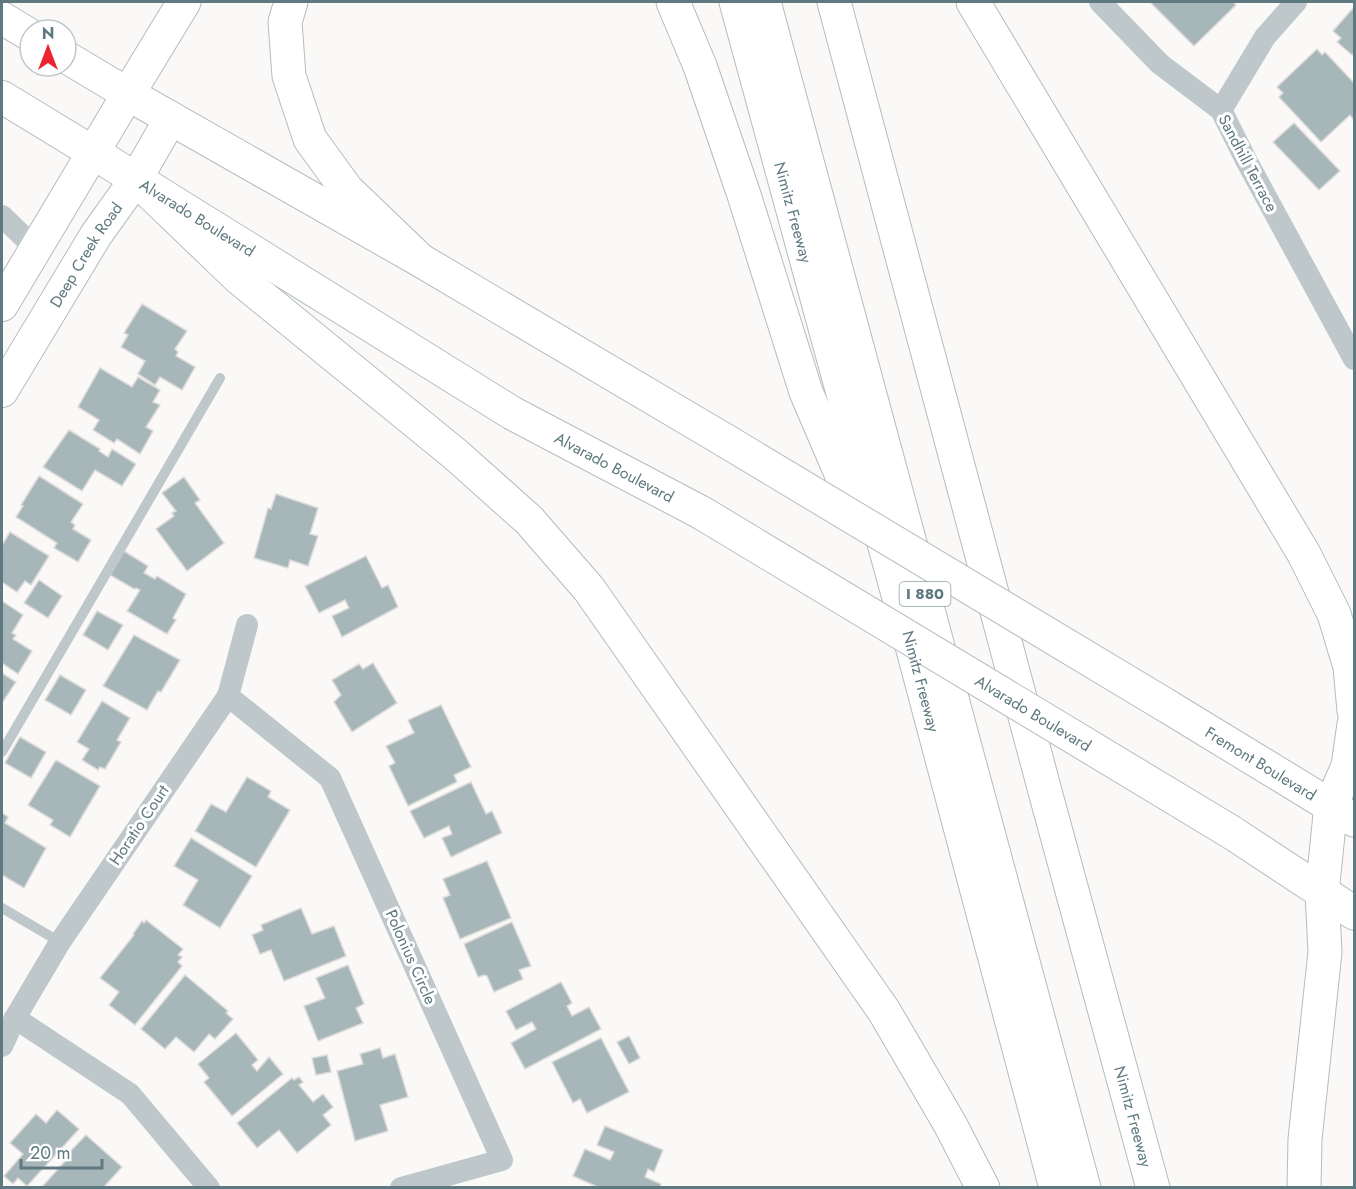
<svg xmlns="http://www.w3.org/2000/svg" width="1356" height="1189" font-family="Jost,sans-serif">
<rect width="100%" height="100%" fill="#faf9f8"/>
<g fill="#a7b6b8" stroke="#dcdbda" stroke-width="1.5">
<path d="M1150,2H1233L1236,5L1194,46Z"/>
<path d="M1354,7V53L1352,55L1337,42L1341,38L1333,31Z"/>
<path d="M1317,49L1322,55L1325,52L1354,83V120L1350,115L1321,142L1279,97L1283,93L1277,87Z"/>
<path d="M1294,123L1340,171L1319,190L1273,142Z"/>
<path d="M142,304L187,331L175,349L178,352L176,356L195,367L182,390L160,377L155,385L138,374L145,361L121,347L128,335L124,333Z"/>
<path d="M100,368L132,387L138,377L160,390L153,402L160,405L146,427L153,431L140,454L117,439L114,443L93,430L99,420L78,407Z"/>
<path d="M69,430L100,449L99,451L108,457L112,449L136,464L122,486L95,470L82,491L43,467Z"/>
<path d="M39,476L83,504L71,522L75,525L73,529L91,540L78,562L54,548L57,543L16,517L23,506L21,505Z"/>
<path d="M184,477L200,500L195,503L224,543L187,571L156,529L174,516L172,513L176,511L162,493Z"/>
<path d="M276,494L318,508L310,534L318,536L308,566L290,560L288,568L254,558L268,508L271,509Z"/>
<path d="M10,532L49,556L31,585L25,581L17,592L2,582V545Z"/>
<path d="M124,551L148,566L144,573L155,579L157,576L186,594L173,618L176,620L167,634L127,611L140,590L136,588L134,589L110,575Z"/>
<path d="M366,556L382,588L388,585L398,607L342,637L332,616L349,608L345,600L319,613L305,586Z"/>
<path d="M39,580L62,596L48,618L24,603Z"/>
<path d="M2,601L23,615L12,633L16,635L13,639L32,651L18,674L2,663Z"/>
<path d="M97,611L123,625L108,650L83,635Z"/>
<path d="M134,635L180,660L161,692L158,691L147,710L103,686Z"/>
<path d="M373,663L397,703L352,732L334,702L341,695L332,680L359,664L363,669Z"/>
<path d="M2,673L16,682L2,703Z"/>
<path d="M60,675L86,690L71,715L45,700Z"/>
<path d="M102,701L130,718L117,740L121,742L105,769L100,767L98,770L82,760L89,749L77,742Z"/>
<path d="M441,705L471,767L454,775L457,782L408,806L389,766L395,763L386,746L414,733L408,720Z"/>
<path d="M20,737L46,752L31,778L5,763Z"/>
<path d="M56,760L100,786L70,837L50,825L53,820L28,805Z"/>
<path d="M247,777L271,791L268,797L290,810L256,867L195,831L211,804L226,812Z"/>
<path d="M471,782L486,814L492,811L502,833L451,857L442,838L452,834L449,826L424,838L410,811Z"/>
<path d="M2,813L8,817L5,823L46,848L24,888L2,875Z"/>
<path d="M191,838L252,876L220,928L183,905L198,880L174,866Z"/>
<path d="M487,861L511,918L460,939L443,898L450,895L443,879Z"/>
<path d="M301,908L312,934L334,926L346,956L284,981L271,950L260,954L252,935L263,930L261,925Z"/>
<path d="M146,920L183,949L178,955L182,957L178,962L182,966L135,1025L109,1005L119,992L100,978L134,935L133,934L142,921L144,923Z"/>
<path d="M512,922L531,966L519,970L523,979L494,992L487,976L484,975L478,977L464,944Z"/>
<path d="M348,965L364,1004L356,1008L363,1023L318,1041L304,1006L325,998L316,978Z"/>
<path d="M185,975L228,1011L226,1013L233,1019L215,1039L209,1034L194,1052L176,1037L165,1049L141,1029Z"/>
<path d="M561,982L572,1003L567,1006L572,1016L589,1007L601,1029L525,1069L511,1043L536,1029L532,1022L516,1030L506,1011Z"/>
<path d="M236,1033L258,1060L252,1065L257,1071L269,1057L283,1074L232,1116L204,1082L209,1078L198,1064Z"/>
<path d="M629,1036L640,1058L629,1064L617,1042Z"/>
<path d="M601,1038L629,1092L587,1113L580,1099L573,1103L552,1062Z"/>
<path d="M380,1048L383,1058L395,1054L408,1097L380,1105L388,1131L355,1141L337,1071L363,1064L360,1054Z"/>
<path d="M327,1055L331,1072L316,1075L312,1058Z"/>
<path d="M299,1077L303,1082L299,1085L313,1102L323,1094L333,1107L323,1115L331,1125L297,1153L279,1130L257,1148L237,1123L292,1078L294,1080Z"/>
<path d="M57,1110L79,1129L27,1186L18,1178L13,1184L4,1176L23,1154L10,1143L36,1114L46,1123Z"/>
<path d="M605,1126L663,1150L654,1172L648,1169L645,1177L661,1184L660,1188H600L573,1176L585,1149L610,1160L614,1152L597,1145Z"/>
<path d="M86,1135L122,1167L103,1188H41L67,1159L65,1157Z"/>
</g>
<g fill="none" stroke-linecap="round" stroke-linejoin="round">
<defs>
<g id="secondary">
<path d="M2,18L30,35"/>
<path d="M2,97L94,153"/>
<path d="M2,305L128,94L66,57"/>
<path id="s1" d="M2,391L96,235L136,179L171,118"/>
</g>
<g id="primary">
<path d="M128,94L420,260L726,441"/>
<path id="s2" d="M94,153L512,413L702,513"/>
<path id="s3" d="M1167,706L1354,820"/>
<path d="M1231,832L1354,913"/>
</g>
<g id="highway">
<path d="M291,2L285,22L289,76L310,139L347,190L420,260"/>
<path d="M673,2L700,66L744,195L806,392L858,513"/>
<path id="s4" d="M736,2L908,631L1056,1188"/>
<path d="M764,2L1084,1188"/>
<path id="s5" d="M834,2L1046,795L1153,1188"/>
<path d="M973,2L1304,554L1334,614L1350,667L1354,711"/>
<path d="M128,94L184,2"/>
<path d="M136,179L239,278L455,454L529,520L589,589L884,1011L950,1124L983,1188"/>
<path d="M1304,1188L1305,1139L1325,952L1322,893L1331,805L1348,766L1354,724"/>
</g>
</defs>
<use href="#secondary" stroke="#b3bdbf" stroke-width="34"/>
<use href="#primary" stroke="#b4bdbf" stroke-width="35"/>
<use href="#highway" stroke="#b4bcbd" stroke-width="35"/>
<g stroke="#bec7c9" stroke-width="10">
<path d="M2,752L220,378"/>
<path d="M2,908L60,942"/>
</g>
<g stroke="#bec7c9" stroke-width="22">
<path d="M1100,2L1160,64L1221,110L1246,160L1354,359"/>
<path d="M1221,110L1265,37L1296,2"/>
<path d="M2,216L36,249"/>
<path d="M228,696L330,778L502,1160L401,1188"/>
<path d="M15,1018L130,1094L209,1188"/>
<path d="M2,1046L15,1018L60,942L228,696L247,625"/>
</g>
<use href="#secondary" stroke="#fff" stroke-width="32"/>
<use href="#primary" stroke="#fff" stroke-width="33"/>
<use href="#highway" stroke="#fff" stroke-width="33"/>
<defs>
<g id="primary-bridge">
<path d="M726,441L1167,706"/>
<path id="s6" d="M702,513L1231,832"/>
</g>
</defs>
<use href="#primary-bridge" stroke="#b4bdbf" stroke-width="35" stroke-linecap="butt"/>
<use href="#primary-bridge" stroke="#fff" stroke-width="33"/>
</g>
<g text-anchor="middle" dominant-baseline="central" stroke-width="6" stroke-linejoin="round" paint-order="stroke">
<rect fill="#fff" stroke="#8ea1a5" stroke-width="1.5" x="899.5" y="582" width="51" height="24" rx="4.5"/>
<g font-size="15" font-weight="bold" fill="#5e797f">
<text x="925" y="594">I 880</text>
</g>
<g font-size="16" fill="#5e797f" stroke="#fff">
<text transform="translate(1248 163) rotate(62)">Sandhill Terrace</text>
<text stroke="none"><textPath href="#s4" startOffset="218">Nimitz Freeway</textPath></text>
<text stroke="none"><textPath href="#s2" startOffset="122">Alvarado Boulevard</textPath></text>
<text stroke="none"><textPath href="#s1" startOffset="160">Deep Creek Road</textPath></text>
<text stroke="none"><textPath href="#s2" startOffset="608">Alvarado Boulevard</textPath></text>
<text stroke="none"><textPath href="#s4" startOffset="704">Nimitz Freeway</textPath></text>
<text stroke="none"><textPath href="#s6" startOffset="387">Alvarado Boulevard</textPath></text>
<text stroke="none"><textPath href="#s3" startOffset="110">Fremont Boulevard</textPath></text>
<text transform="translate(139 825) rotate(-56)">Horatio Court</text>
<text transform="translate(411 957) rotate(66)">Polonius Circle</text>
<text stroke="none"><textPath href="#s5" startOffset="1154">Nimitz Freeway</textPath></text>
</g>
</g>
<rect width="1356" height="1189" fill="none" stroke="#5e797f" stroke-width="6"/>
<g transform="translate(48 48)"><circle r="28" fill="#ffffff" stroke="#bfc9cc" stroke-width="1.5"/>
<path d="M0-4.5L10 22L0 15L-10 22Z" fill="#ed252e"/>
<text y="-9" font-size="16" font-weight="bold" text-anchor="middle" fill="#5e797f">N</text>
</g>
<path d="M21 1159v9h81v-9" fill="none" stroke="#5e797f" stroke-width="3"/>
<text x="30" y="1159" font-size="18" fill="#5e797f" stroke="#ffffff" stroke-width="4.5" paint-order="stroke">20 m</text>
</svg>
